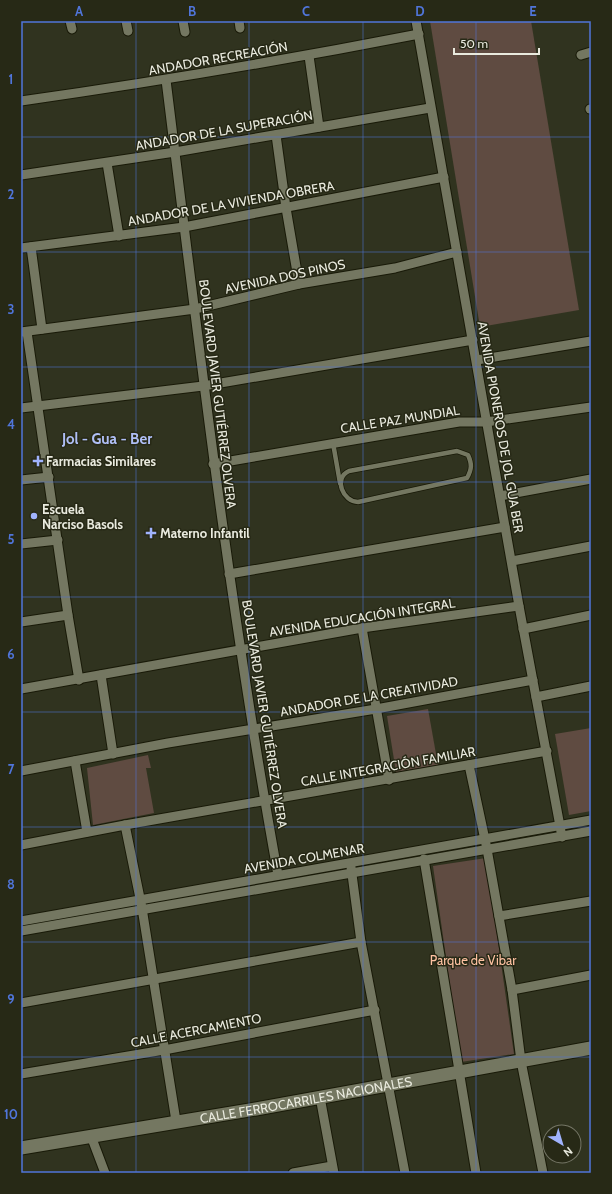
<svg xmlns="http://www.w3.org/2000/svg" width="612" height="1194" font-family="Cabin,sans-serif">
<rect width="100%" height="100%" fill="#30331f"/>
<g fill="#5f4b41">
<path d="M430,21H531L579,310L480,327Z"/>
<path d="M428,709L438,765L396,772L387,716Z"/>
<path d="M591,728V811L569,815L555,734Z"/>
<path d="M148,755L151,768H146L154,813L93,825L87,768Z"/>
<path d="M486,858L514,1054L461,1062L433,866Z"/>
</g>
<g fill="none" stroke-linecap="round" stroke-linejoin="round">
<defs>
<g id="lane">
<path d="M333,443L340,483"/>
<path d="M457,451L468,455C472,464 472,469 467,478L358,502C343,502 333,478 349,471Z"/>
</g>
<g id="street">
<path d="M70,21L72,29"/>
<path d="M126,21L128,31"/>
<path d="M183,21L185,32"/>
<path d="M239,21L240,28"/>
<path d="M416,21L519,606L562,837"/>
<path d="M581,55L591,52"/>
<path d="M309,56L319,127"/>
<path d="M166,80C199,346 230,612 278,875"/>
<path d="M21,101C154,82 286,60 419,34"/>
<path d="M590,109H591"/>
<path d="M276,135L286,208L299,284"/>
<path d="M107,163L119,236"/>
<path d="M21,175L175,152L430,108"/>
<path d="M31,247L42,329"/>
<path d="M21,248L184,227L444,177"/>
<path d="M21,332L195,309L299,284L395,268L457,252"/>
<path d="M27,332L68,615L79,680"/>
<path d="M477,360L591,341"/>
<path d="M21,408L203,386L473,340"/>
<path d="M213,464L459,422H486L591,407"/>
<path d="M21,480L49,477"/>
<path d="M500,496L591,479"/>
<path d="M21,544L58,540"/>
<path d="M512,561L591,546"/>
<path d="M229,574L505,527"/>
<path d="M21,622L68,615"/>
<path d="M362,628L389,780"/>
<path d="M523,629L591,615"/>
<path d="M101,675L113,754"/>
<path d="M21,689L362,628L519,606"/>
<path d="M536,697L591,686"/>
<path d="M75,761L87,832"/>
<path d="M469,765L487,849L512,990L521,1061L543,1173"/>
<path d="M21,771L168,743L376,709L533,680"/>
<path d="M125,825L142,908L176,1121"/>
<path d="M21,845L125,825L547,751"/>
<path d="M424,859L476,1173"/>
<path d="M351,867L361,942L405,1173"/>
<path d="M499,916L591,901"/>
<path d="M21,921L591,820"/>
<path d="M21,931L591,831"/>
<path d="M512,990L591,975"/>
<path d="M21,1003L361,942"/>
<path d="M21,1074L164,1050L375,1010"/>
<path d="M320,1097L334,1173"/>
<path d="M91,1136L105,1173"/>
<path d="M293,1173L332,1166"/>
</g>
<g id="secondary">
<path id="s1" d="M21,1148L256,1109L591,1048"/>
</g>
</defs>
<use href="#lane" stroke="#191a08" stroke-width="6"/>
<use href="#street" stroke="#191a08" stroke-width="11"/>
<use href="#secondary" stroke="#191a08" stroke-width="15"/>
<use href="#lane" stroke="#747761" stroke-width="4.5"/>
<use href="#street" stroke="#747761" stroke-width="9"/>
<use href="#secondary" stroke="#747761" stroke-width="13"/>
</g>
<path fill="none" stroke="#5075da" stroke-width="1" stroke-opacity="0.55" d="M136,21V1173M249,21V1173M363,21V1173M476,21V1173M21,137H591M21,252H591M21,367H591M21,482H591M21,597H591M21,712H591M21,827H591M21,942H591M21,1057H591"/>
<g fill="#a0b3fd" stroke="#272916" stroke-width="1.5">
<path d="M36 455h4v4h4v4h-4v4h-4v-4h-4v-4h4z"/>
<circle cx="34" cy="516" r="4"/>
<path d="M149 527h4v4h4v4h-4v4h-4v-4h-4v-4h4z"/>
</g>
<g text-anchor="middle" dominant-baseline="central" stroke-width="3" stroke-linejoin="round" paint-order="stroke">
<g font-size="13" fill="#e9eade" stroke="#272916">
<text transform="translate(218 58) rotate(-10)">ANDADOR RECREACIÓN</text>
<text transform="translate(224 130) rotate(-10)">ANDADOR DE LA SUPERACIÓN</text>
<text transform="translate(231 203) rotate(-10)">ANDADOR DE LA VIVIENDA OBRERA</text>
<text transform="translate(285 276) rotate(-12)">AVENIDA DOS PINOS</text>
<text transform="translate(218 394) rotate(83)">BOULEVARD JAVIER GUTIÉRREZ OLVERA</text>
<text transform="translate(400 419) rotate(-9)">CALLE PAZ MUNDIAL</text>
<text transform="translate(501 427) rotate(80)">AVENIDA PIONEROS DE JOL GUA BER</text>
<text transform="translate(362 617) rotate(-9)">AVENIDA EDUCACIÓN INTEGRAL</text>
<text transform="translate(369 696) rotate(-10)">ANDADOR DE LA CREATIVIDAD</text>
<text transform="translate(265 714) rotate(81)">BOULEVARD JAVIER GUTIÉRREZ OLVERA</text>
<text transform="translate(388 766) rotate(-10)">CALLE INTEGRACIÓN FAMILIAR</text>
<text transform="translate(304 858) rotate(-10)">AVENIDA COLMENAR</text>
<text transform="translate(196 1030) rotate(-11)">CALLE ACERCAMIENTO</text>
<text stroke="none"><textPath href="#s1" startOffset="289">CALLE FERROCARRILES NACIONALES</textPath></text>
</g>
<g font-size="13" font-weight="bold" fill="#e9eade" stroke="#272916" text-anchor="start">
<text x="46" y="461">Farmacias Similares</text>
<text x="42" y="509">Escuela<tspan x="42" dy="15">Narciso Basols</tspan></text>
<text x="160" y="533">Materno Infantil</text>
</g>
<g font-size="13" fill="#fec2a2" stroke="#272916">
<text x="473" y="960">Parque de Vibar</text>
</g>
<g font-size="15" font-weight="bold" fill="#afbef5" stroke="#272916">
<text x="107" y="439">Jol - Gua - Ber</text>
</g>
</g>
<rect width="612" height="1194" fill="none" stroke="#272916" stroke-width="44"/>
<g transform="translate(562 1144) rotate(142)"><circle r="19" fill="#272916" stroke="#757666"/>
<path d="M0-3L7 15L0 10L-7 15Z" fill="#a0b3fd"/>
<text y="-6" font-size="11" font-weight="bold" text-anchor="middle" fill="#e9eade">N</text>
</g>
<path d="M454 48v6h85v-6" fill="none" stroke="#e9eade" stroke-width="2"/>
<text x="460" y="48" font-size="12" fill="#e9eade" stroke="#272916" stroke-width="3" paint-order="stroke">50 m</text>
<rect x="22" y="22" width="568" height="1150" fill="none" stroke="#5075da" stroke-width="1.5"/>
<g font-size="13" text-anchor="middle" font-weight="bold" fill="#5075da">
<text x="79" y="16">A</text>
<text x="192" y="16">B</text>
<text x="306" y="16">C</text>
<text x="420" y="16">D</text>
<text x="533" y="16">E</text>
<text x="11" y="84">1</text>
<text x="11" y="199">2</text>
<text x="11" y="314">3</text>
<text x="11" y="429">4</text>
<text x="11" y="544">5</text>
<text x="11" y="659">6</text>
<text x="11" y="774">7</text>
<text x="11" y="889">8</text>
<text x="11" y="1004">9</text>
<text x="11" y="1119">10</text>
</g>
</svg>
